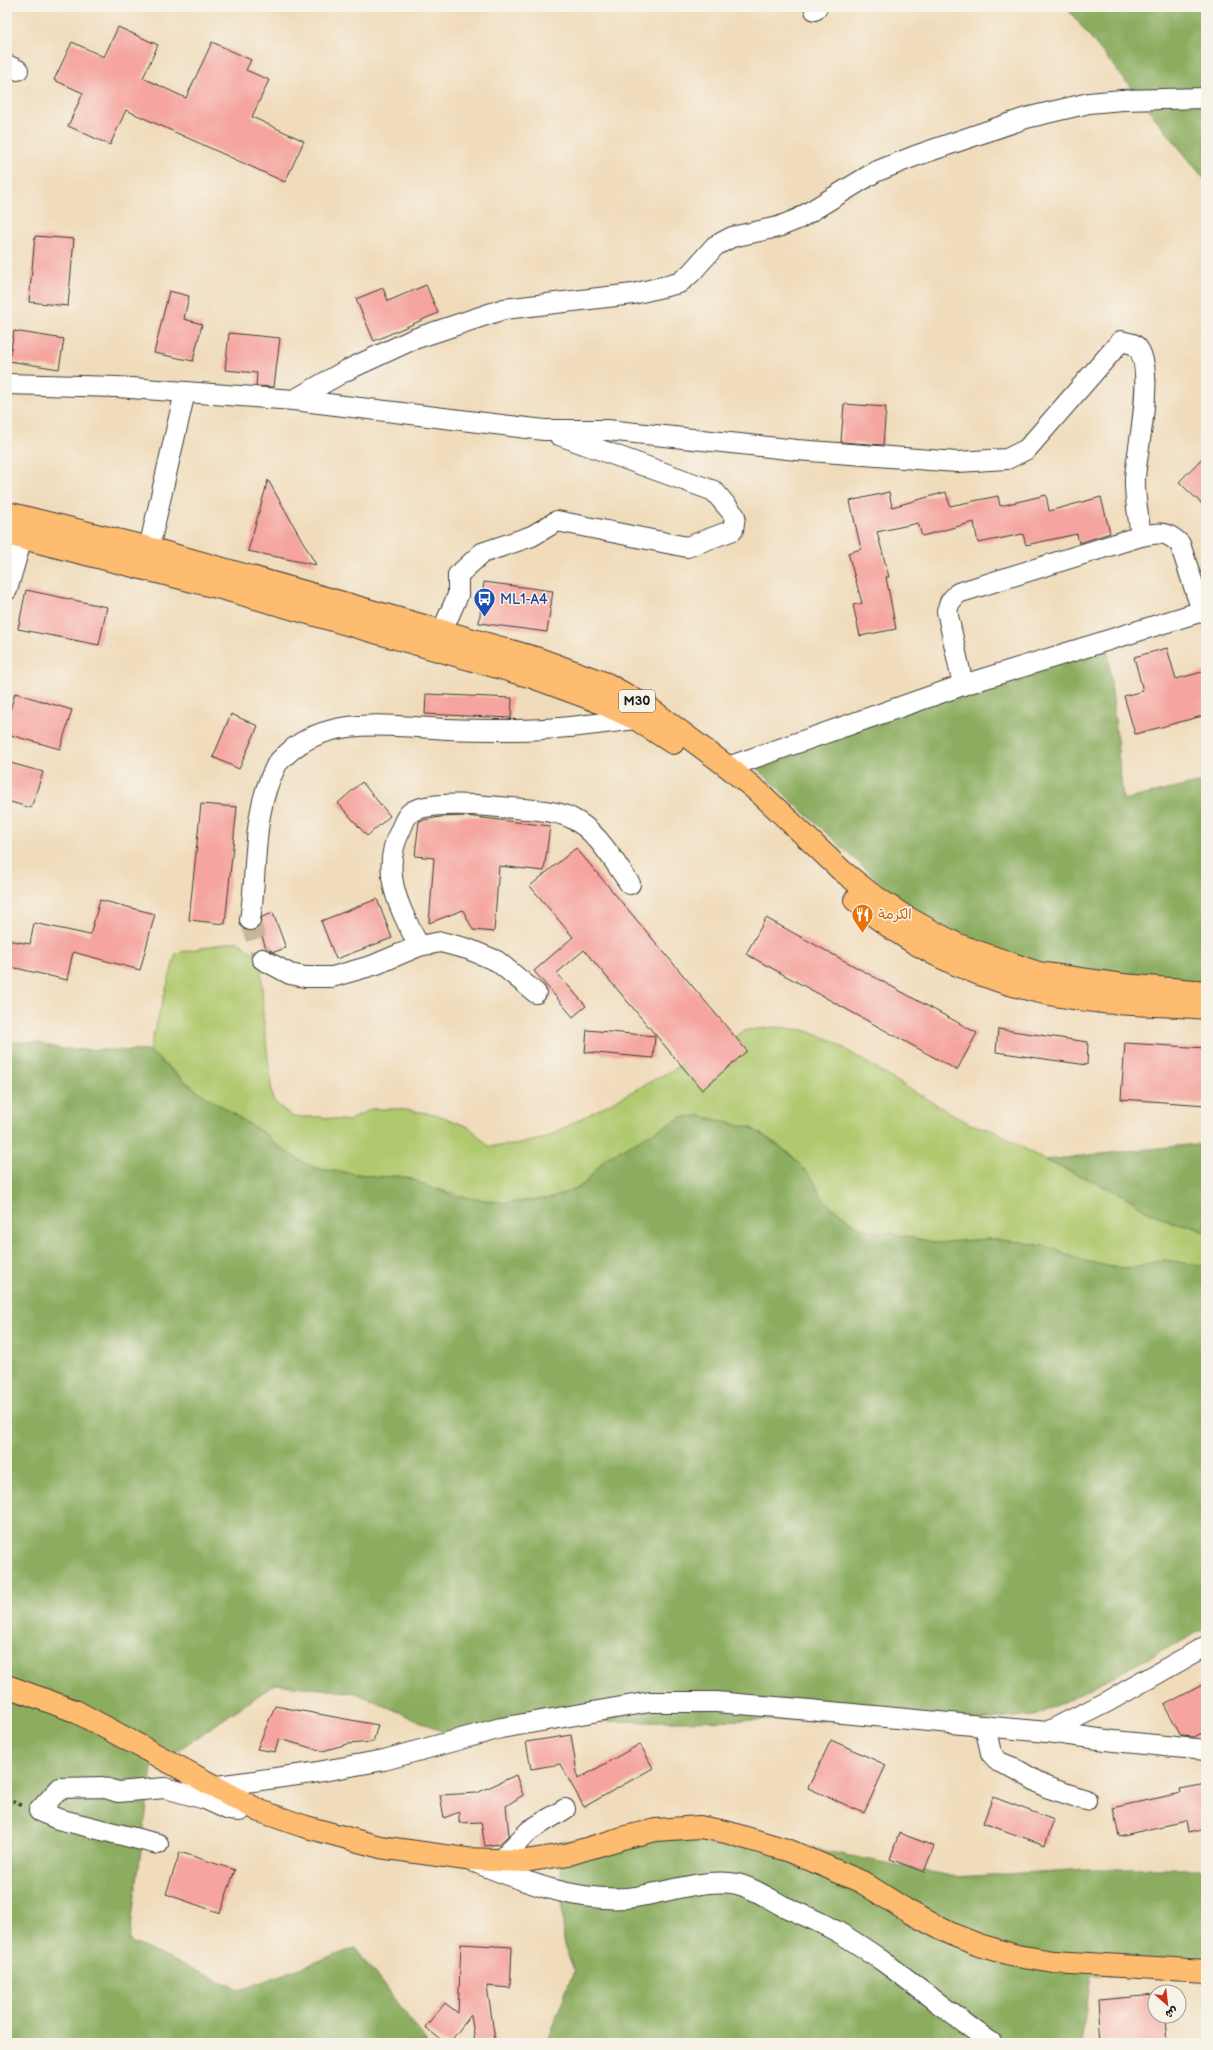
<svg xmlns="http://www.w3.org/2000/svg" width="1213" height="2050" font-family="'Balsamiq Sans','Playpen Sans Arabic',sans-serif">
<rect width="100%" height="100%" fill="#f7f3e8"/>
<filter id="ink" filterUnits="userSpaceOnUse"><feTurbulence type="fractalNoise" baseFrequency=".025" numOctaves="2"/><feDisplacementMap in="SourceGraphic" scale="8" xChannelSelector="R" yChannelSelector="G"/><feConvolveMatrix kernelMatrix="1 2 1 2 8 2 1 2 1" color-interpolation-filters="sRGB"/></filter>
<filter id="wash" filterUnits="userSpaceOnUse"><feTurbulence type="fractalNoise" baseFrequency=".012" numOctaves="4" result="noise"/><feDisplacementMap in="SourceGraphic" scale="16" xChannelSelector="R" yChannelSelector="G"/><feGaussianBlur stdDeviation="0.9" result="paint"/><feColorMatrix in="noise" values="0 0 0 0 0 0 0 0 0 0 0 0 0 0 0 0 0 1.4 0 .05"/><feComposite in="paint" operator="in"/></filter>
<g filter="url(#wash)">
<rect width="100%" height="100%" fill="#f0dcbb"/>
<path fill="#b0c96e" stroke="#667245" d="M237,941L261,958L263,1015L273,1101L293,1117H321L348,1121L371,1109H399L435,1114L469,1127L489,1146L515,1145L545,1138L747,1030L775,1027L804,1030L831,1040L891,1078L970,1124L995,1131L1044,1160L1123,1195L1146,1210L1172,1223L1188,1225L1206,1232V1266L1163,1260L1130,1268L1112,1267L1080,1260L1053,1248L1021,1242L987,1239L937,1243L890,1233L872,1232L857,1226L832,1207L820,1195L812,1178L791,1155L779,1146L752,1128L700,1116L607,1157L583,1185L553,1198L507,1203L473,1199L426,1186L412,1179L398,1176L380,1177L319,1169L304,1163L277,1146L268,1136L201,1094L149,1051L176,953Z"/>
<g fill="#8cad61" stroke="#54643e">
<path d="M1066,7H1206V181Z"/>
<path d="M1107,642L1123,800L1206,781V1012L972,968L750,762Z"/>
<path d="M7,1042H35L62,1049L149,1051L187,1084L268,1136L277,1146L304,1163L319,1169L380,1177L398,1176L412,1179L426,1186L455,1196L507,1203L553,1198L570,1191L583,1185L607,1157L682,1117L700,1116L752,1128L779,1146L791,1155L812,1178L820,1195L832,1207L857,1226L872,1232L890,1233L937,1243L987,1239L1021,1242L1053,1248L1080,1260L1112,1267L1130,1268L1163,1260L1206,1266V1628L1040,1714L980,1721L881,1719L557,1722L471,1744L356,1693L275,1684L152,1768L129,1941L240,1990L355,1948L428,2043H7Z"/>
<path d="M1206,1143V1232L1188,1225L1172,1223L1146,1210L1123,1195L1044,1160Z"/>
<path d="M715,1829L956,1877L1089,1869H1206V1976L1091,1975L1081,2043H546L574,1971L564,1946L560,1842Z"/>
</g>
<g id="blocks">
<g fill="#f5a49f">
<path d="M118,27L158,45L143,78L186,98L212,42L251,60L246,70L269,80L252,117L304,141L285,182L126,110L110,145L68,126L83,93L54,80L72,42L104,57Z"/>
<path d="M35,236L74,239L68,306L29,302Z"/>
<path d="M426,285L438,313L374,341L356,299L383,288L388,301Z"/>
<path d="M169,291L189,296L184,319L202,324L193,361L154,353Z"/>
<path d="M14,331L64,339L59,369L9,361Z"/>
<path d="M229,333L280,338L274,387L256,386L257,373L225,370Z"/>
<path d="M844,404L886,407L883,445L841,442Z"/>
<path d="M1206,454V508L1179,482Z"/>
<path d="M268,480L316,565L248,551Z"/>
<path d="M889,492L892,507L946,492L950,506L998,496L1000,506L1046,495L1049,511L1101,497L1110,533L1079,543L1077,534L1026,545L1023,534L978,543L974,522L922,536L918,523L877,532L889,577H886L896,629L860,636L853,605L862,603L848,553L861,549L850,501Z"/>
<path d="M484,582L553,591L547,632L479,623Z"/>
<path d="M26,590L107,607L99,645L18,629Z"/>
<path d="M1167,648L1176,679L1206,671V715L1135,734L1124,696L1143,691L1134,657Z"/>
<path d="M15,693L72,710L60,749L7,734V721Z"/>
<path d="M426,694L512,698L511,718L425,714Z"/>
<path d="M231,714L258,726L239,769L213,757Z"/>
<path d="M7,762L43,772L31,808L7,801Z"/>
<path d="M362,782L390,816L367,836L338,803Z"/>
<path d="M201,804L237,807L225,924L189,920Z"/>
<path d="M466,816L550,826L544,871L499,866L494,932L473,930L463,910L429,923L434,858L415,856L419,821L440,817Z"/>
<path d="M576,848L747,1051L702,1090L584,950L557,973L586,1006L573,1017L534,971L573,937L530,886Z"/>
<path d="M377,899L392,938L336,959L321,921Z"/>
<path d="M100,900L155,914L140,970L73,952L67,980L7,966V940L30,944L34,923L90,935Z"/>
<path d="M273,913L286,948L274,952L266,948L259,927L262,917Z"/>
<path d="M766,918L977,1033L957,1070L746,954Z"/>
<path d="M998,1029L1088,1042L1087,1065L996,1052Z"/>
<path d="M587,1030L655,1036L653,1058L585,1052Z"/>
<path d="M1125,1043L1206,1048V1105L1121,1099Z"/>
<path d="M1206,1683V1731L1194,1737L1181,1736L1164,1705Z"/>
<path d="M275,1706L378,1725L373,1742L347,1744L323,1751L279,1739L275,1752L257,1749Z"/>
<path d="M571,1735L578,1779L640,1744L653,1768L584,1807L560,1764L531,1769L526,1742Z"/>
<path d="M831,1740L886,1765L864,1813L808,1788Z"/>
<path d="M516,1775L523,1795L506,1806L509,1835L499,1844L485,1846L481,1822L459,1823V1812L444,1818L440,1795L477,1793Z"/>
<path d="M1206,1784V1829L1188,1833L1186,1821L1119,1836L1113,1808L1180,1793L1179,1789Z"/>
<path d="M993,1797L1054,1820L1045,1845L983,1823Z"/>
<path d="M899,1833L934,1846L924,1872L890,1859Z"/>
<path d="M180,1852L235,1870L220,1913L166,1894Z"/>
<path d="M461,1944L512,1947L510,1988L487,1986L495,2039L475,2042L471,2015L449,2043H445L425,2027L445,2003L458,2013Z"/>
<path d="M1155,1995V2016H1165L1167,2043H1101L1098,2000Z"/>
</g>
</g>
</g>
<g filter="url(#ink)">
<use href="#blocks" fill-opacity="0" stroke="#3c3934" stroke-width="1"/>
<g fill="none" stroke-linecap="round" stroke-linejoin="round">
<path stroke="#c6b69b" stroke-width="20" stroke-dasharray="20 10" stroke-linecap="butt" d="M250,920L262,959"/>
<defs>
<g id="minor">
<path d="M815,10L817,7"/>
<path d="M7,65L18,70"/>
<path d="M7,384L117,387L294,400L544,430H607L797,450L957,462L1007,459L1027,449L1121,341C1124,342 1130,343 1133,344C1159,358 1136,453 1135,478C1134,497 1139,518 1141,536L958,593L950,602L947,611L963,685"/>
<path d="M294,400L345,371L414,339L504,309L633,294L679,283L691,273L715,246L732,237L778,227L798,219L875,172L915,156L1026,118L1089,103L1122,100L1206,98"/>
<path d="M1141,536C1159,533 1166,530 1180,544L1202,611"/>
<path d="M149,548L185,392"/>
<path d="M7,590L22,538"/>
<path d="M442,631L458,595V575L482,553L532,536L557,521L687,547L733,530L735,516L714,491L559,435"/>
<path d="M728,767L963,685L1206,610"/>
<path d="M250,920C258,870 251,813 276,766C278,761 284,757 288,753C330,714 396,727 448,729C470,730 493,730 515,730C555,730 596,724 636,719"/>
<path d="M419,946C399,907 379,871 401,829C403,824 406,816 410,813C425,801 479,805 499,807C520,809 553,809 571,818C597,830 614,862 630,884"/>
<path d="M262,959L290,974L305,977H332L374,965L419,946L441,942L468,949L497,961L536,993"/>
<path d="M985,1726L991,1753L999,1762L1014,1768L1046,1787L1086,1800"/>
<path d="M1047,1732L1107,1702L1206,1646"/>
<path d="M217,1786L312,1773L384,1760L501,1728L650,1702H716L788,1708L1047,1732L1114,1741L1206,1750"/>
<path d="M158,1844L58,1819L39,1811L60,1788L102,1787L118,1792L165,1788L205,1799L229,1810L240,1811L248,1804"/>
<path d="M500,1860L530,1830L565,1809"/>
<path d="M472,1861C520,1880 574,1902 627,1898C659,1895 707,1877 737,1884C754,1888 768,1898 783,1906C802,1914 820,1922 838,1932C893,1964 940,2007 992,2043"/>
</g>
<path id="major" d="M7,1686L75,1711L260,1811L303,1826L380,1847L466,1859L525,1861L569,1854L626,1837L656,1830L700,1827L726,1832L790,1851L862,1882L909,1912L951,1934L979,1945L1017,1956L1054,1962L1206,1971"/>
<g id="highway">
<path d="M7,513L149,548L442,631L539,659L607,684L649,708L728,767L762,795L841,870L871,894L904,916L930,930L958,945L1038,973L1123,985L1206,992"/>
<path d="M7,534L217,587L532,677L597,701L636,719L673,743"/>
<path d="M855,900C925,961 1011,993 1103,1002C1137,1005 1172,1005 1206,1008"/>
</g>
</defs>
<use href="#minor" stroke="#3c3934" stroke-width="22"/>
<use href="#major" stroke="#3c3934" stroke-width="24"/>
<use href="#highway" stroke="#3c3934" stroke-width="24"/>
<path stroke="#3c3934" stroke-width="2.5" stroke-dasharray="3 3" stroke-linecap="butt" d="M7,1799L22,1805"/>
<use href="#minor" stroke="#fff" stroke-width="20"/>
<use href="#major" stroke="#febc70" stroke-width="22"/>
<use href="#highway" stroke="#febc70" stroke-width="22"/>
</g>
</g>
<defs>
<symbol id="bus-pin" viewBox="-11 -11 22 30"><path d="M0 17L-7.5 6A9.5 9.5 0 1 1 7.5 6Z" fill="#1a4fb4" stroke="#f7f3e8"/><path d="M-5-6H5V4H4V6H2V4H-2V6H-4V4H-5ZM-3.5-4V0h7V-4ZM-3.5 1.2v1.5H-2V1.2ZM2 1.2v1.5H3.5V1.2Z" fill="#fff"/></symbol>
<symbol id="restaurant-pin" viewBox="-11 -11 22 30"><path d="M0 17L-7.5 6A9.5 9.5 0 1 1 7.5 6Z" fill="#e8710a" stroke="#f7f3e8"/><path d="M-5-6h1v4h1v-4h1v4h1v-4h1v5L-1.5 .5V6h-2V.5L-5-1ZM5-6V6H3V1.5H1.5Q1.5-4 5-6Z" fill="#fff"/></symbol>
</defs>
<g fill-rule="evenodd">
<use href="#bus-pin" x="472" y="586" width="25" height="34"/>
<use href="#restaurant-pin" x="850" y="902" width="25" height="34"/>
</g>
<g text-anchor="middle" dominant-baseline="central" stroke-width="3" stroke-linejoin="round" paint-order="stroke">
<rect fill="#f7f3e8" stroke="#5e5c59" stroke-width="1" x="619" y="690" width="36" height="22" rx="3"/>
<g font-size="13" font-weight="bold" fill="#1c1c1c">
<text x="637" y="701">M30</text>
</g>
<g font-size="14" fill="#164399" stroke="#f7f3e8" text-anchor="start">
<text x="500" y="599">ML1-A4</text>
</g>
<g font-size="14" fill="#c56008" stroke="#f7f3e8" text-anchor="start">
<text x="878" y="914">الكرمة</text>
</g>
</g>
<rect width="1213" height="2050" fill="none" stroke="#f7f3e8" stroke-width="24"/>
<g transform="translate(1167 2004) rotate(152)"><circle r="19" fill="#f7f3e8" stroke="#9f9d96"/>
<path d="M0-3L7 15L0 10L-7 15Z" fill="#c8321e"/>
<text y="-6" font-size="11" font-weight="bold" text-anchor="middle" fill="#1c1c1c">ش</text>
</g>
</svg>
